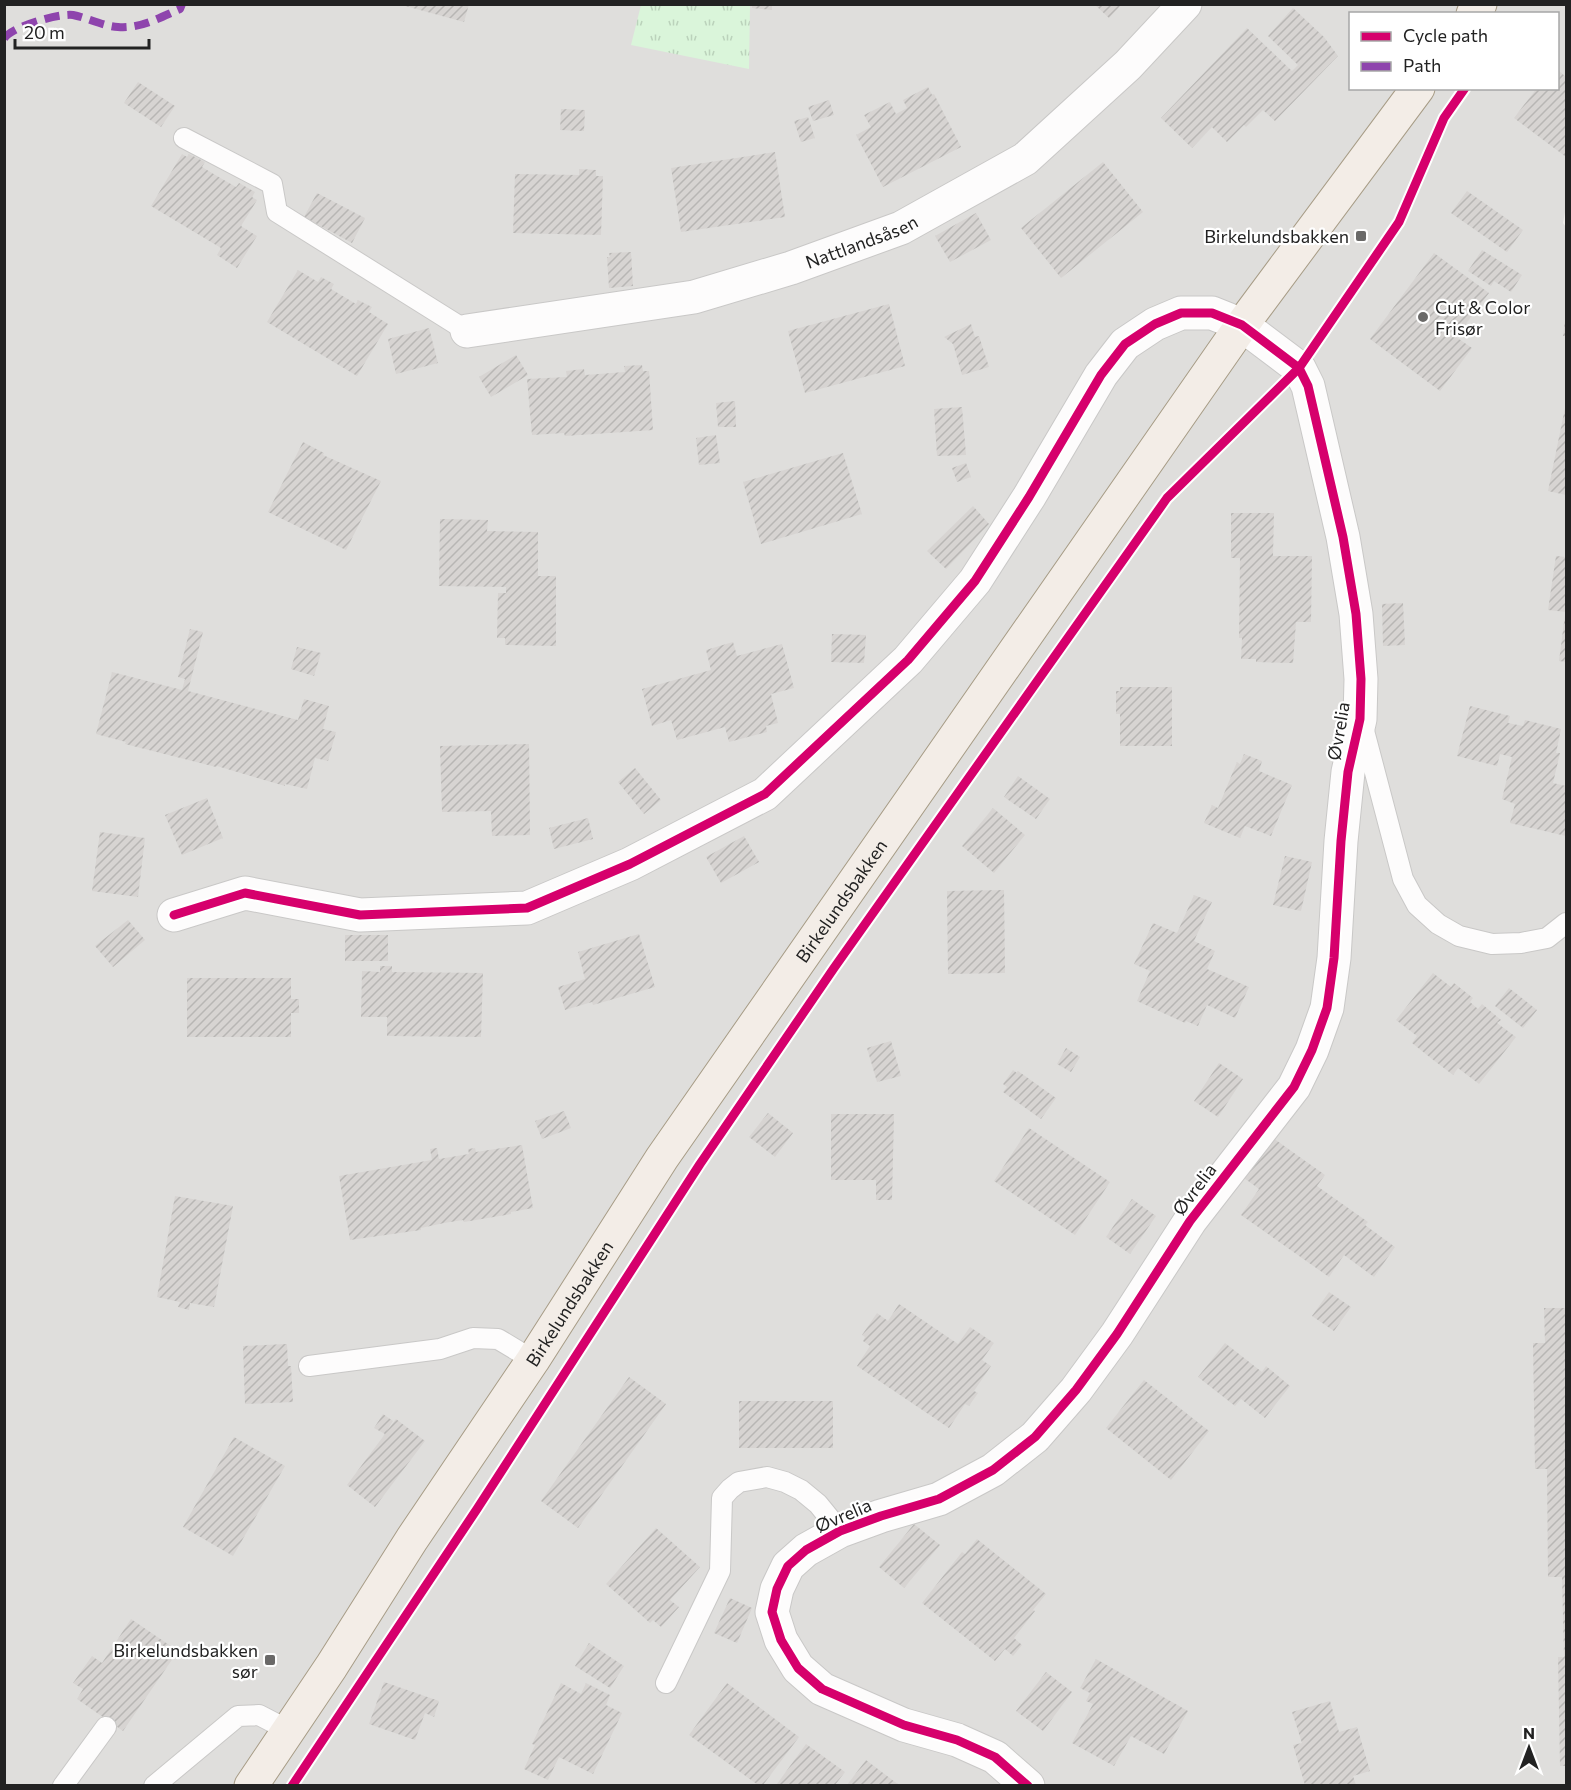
<svg xmlns="http://www.w3.org/2000/svg" width="1571" height="1790" font-family="Commissioner,sans-serif">
<defs>
<pattern id="park-tufts" width="24" height="20" patternUnits="userSpaceOnUse" patternTransform="scale(1.5)"><rect width="24" height="20" fill="#daf5da"/><path d="M3 7l-1-3M5 7V3M7 7l1-3M15 17l-1-3M17 17v-4M19 17l1-3" fill="none" stroke="#bbd2bb"/></pattern>
<pattern id="building-hatch" width="6" height="6" patternUnits="userSpaceOnUse" patternTransform="scale(1.5)"><rect width="6" height="6" fill="#d7d4d2"/><path d="M-1 1l2-2M0 6l6-6M5 7l2-2" fill="none" stroke="#b8b6b4"/></pattern>
</defs>
<rect width="100%" height="100%" fill="#f0eeeb"/>
<path fill="#dfdedc" fill-rule="evenodd" d="M5,4L1566,5V207L1563,223L1566,227V1785H5ZM1350,14H1558V88H1350Z"/>
<path fill="url(#park-tufts)" d="M641,5H750L749,69L631,45Z"/>
<g fill="url(#building-hatch)">
<path d="M398,4H469L464,22Z"/>
<path d="M1094,4H1122L1109,18Z"/>
<path d="M752,5H772V10L752,8Z"/>
<path d="M1293,8L1324,37L1338,56L1275,121L1263,110L1246,127L1244,125L1227,142L1212,127L1192,148L1161,118L1247,28L1292,71L1298,65L1268,36Z"/>
<path d="M1558,70L1566,77V157L1514,118L1537,88H1558Z"/>
<path d="M138,82L175,106L161,127L124,103Z"/>
<path d="M928,87L932,95L934,94L961,147L883,187L856,135L871,127L864,115L890,102L896,114L907,108L903,100Z"/>
<path d="M829,100L834,115L813,121L808,107Z"/>
<path d="M561,109L585,110L584,131L560,130Z"/>
<path d="M808,117L815,138L801,142L794,121Z"/>
<path d="M775,152L785,217L681,232L671,168Z"/>
<path d="M182,154L187,157L189,154L205,162L202,167L217,176L236,187L239,183L255,192L252,197L257,200L241,226L257,236L237,268L217,255L221,248L151,206Z"/>
<path d="M1103,162L1143,212L1061,278L1021,228Z"/>
<path d="M579,169L596,170V176H603L601,235L513,233L515,174L579,175Z"/>
<path d="M1467,191L1523,230L1507,252L1451,213Z"/>
<path d="M317,193L365,218L352,243L304,217Z"/>
<path d="M976,213L991,240L950,262L935,236Z"/>
<path d="M1482,250L1522,275L1511,292L1494,281L1491,286L1468,271Z"/>
<path d="M631,252L633,286L609,288L607,257H610L609,253Z"/>
<path d="M1434,253L1489,293L1456,337L1472,348L1440,391L1370,339Z"/>
<path d="M298,270L318,282L321,277L334,284L331,289L356,304L358,300L372,307L369,312L388,324L357,376L267,322Z"/>
<path d="M889,304L905,366L805,393L788,331Z"/>
<path d="M1565,321H1566V336H1563Z"/>
<path d="M971,324L975,337L979,336L989,367L962,375L953,344L944,337Z"/>
<path d="M429,328L438,363L396,374L388,339Z"/>
<path d="M516,355L528,375L491,397L479,377Z"/>
<path d="M642,365L643,371H649L653,430L565,436L564,433L532,435L527,379L567,377L566,371L584,369L585,375L625,372L624,366Z"/>
<path d="M735,401L736,427H718L716,403Z"/>
<path d="M962,407L966,455L937,456L934,409Z"/>
<path d="M1565,408H1566V495L1548,491Z"/>
<path d="M716,435L720,463L699,465L696,438Z"/>
<path d="M303,442L324,453L323,455L381,481L346,550L268,512Z"/>
<path d="M843,453L862,514L761,544L743,482Z"/>
<path d="M966,463L971,477L957,482L952,468Z"/>
<path d="M973,506L989,524L946,569L927,551Z"/>
<path d="M1231,513H1274L1273,556H1312L1311,622H1296L1293,663L1256,662V659H1241L1242,638H1239L1240,558H1231Z"/>
<path d="M440,519L488,520L487,531L538,532V576H556V646L505,645V638H497L498,593H506V587L439,586Z"/>
<path d="M1556,556L1566,557V612L1548,610Z"/>
<path d="M1403,603L1405,645L1383,646L1382,604Z"/>
<path d="M1565,615H1566V662L1559,661Z"/>
<path d="M190,629L203,632L188,691L298,720L304,699L329,706L323,729L336,732L328,761L315,758L307,789L285,784V786L217,766L216,767L125,744L126,742L96,734L112,672L182,690L185,679L178,677Z"/>
<path d="M832,634L866,635L864,663L831,662Z"/>
<path d="M733,642L737,656L782,644L794,688L771,694L778,723L766,726L767,732L729,742L725,727L677,740L671,720L652,726L642,689L711,670L706,650Z"/>
<path d="M297,647L321,653L314,676L291,669Z"/>
<path d="M1120,687H1172V746H1120V714H1116V691H1120Z"/>
<path d="M1470,706L1510,716L1508,723L1523,726L1525,720L1561,729L1556,753H1560L1553,783L1566,786V836L1510,823L1515,804L1502,799L1512,757L1500,754L1497,766L1457,756Z"/>
<path d="M529,744L530,835L492,836L491,811L442,812L440,746Z"/>
<path d="M1244,754L1262,761L1259,771L1292,785L1271,836L1245,826L1240,838L1204,823L1212,805L1218,808L1237,762L1240,764Z"/>
<path d="M635,768L661,800L644,814L618,782Z"/>
<path d="M1018,776L1050,799L1036,819L1004,797Z"/>
<path d="M207,798L223,838L182,855L165,815Z"/>
<path d="M993,808L1025,835L994,873L962,846Z"/>
<path d="M588,818L593,839L554,849L549,828Z"/>
<path d="M100,832L145,838L138,897L92,891Z"/>
<path d="M744,836L759,862L721,883L706,857Z"/>
<path d="M1285,856L1312,862L1301,911L1273,905Z"/>
<path d="M1004,890L1005,973L948,974L947,891Z"/>
<path d="M1194,895L1212,902L1194,941L1215,951L1207,969L1249,987L1235,1018L1207,1005L1198,1026L1186,1021L1185,1023L1137,1001L1150,971L1134,964L1153,923L1177,933Z"/>
<path d="M128,920L145,940L113,967L95,946Z"/>
<path d="M639,934L655,987L593,1005L592,1002L565,1010L558,987L585,979L578,952Z"/>
<rect x="345" y="935" width="43" height="26"/>
<path d="M380,966H392V972L483,973L481,1037L387,1036V1017H361L362,971L380,972Z"/>
<path d="M1433,973L1451,987L1454,983L1473,998L1470,1002L1478,1009L1482,1004L1501,1020L1497,1023L1516,1037L1479,1084L1458,1068L1453,1075L1432,1059L1412,1043L1417,1036L1396,1020Z"/>
<path d="M187,978H291V999H299V1013H291V1037H187Z"/>
<path d="M1509,988L1537,1010L1523,1028L1495,1006Z"/>
<path d="M891,1041L901,1076L877,1082L867,1048Z"/>
<path d="M1066,1048L1080,1057L1071,1072L1057,1064Z"/>
<path d="M1219,1063L1243,1079L1218,1117L1194,1101Z"/>
<path d="M1013,1070L1017,1073L1018,1071L1056,1098L1041,1119L1003,1092L1007,1087L1003,1084Z"/>
<path d="M564,1111L571,1128L542,1139L535,1121Z"/>
<path d="M768,1113L793,1133L775,1157L749,1137Z"/>
<path d="M831,1114H894L892,1200H876V1180H831Z"/>
<path d="M1029,1128L1110,1182L1075,1235L994,1181Z"/>
<path d="M1273,1138L1325,1175L1317,1186L1368,1222L1365,1225L1395,1247L1374,1277L1344,1255L1329,1277L1241,1215L1259,1189L1244,1178Z"/>
<path d="M522,1145L533,1208L511,1212V1214L464,1222L463,1220L444,1223L421,1228V1230L350,1240L339,1176L432,1160L430,1149L437,1148L439,1159L469,1154L468,1149L475,1148L476,1152Z"/>
<path d="M175,1196L233,1206L214,1307L190,1303L189,1310L178,1307L180,1302L157,1297Z"/>
<path d="M1132,1199L1156,1216L1130,1254L1106,1237Z"/>
<path d="M1329,1292L1351,1307L1334,1331L1312,1316Z"/>
<path d="M899,1304L958,1344L970,1327L994,1343L982,1360L991,1366L974,1391L978,1393L969,1406L965,1404L949,1428L857,1366L870,1346L863,1341L865,1337L862,1335L877,1313L888,1321Z"/>
<path d="M1544,1308H1566V1766H1560L1558,1657H1564L1562,1577H1548L1547,1469H1535L1533,1343H1545Z"/>
<path d="M1225,1343L1262,1372L1266,1366L1290,1386L1265,1418L1241,1399L1235,1406L1198,1377Z"/>
<path d="M287,1344L288,1366H291L293,1402L245,1404L243,1346Z"/>
<path d="M629,1377L666,1404L578,1528L541,1501Z"/>
<path d="M1144,1380L1209,1431L1171,1480L1106,1428Z"/>
<rect x="739" y="1401" width="94" height="47"/>
<path d="M383,1414L393,1421L386,1432L396,1419L425,1441L375,1507L347,1485L385,1434L374,1428Z"/>
<path d="M234,1437L285,1466L233,1556L183,1527Z"/>
<path d="M914,1524L940,1545L904,1588L879,1567Z"/>
<path d="M656,1528L700,1567L670,1600L679,1607L661,1627L653,1620L650,1623L606,1584Z"/>
<path d="M977,1539L1046,1594L1033,1610L1035,1611L1014,1638L1022,1645L1013,1656L1005,1649L995,1661L922,1603L962,1552L965,1554Z"/>
<path d="M730,1598L752,1608L737,1643L714,1633Z"/>
<path d="M131,1619L178,1651L123,1731L77,1699L83,1689L73,1683L92,1656L102,1663Z"/>
<path d="M589,1643L624,1666L610,1688L575,1666Z"/>
<path d="M1096,1659L1188,1711L1164,1754L1131,1736L1114,1766L1072,1743L1093,1704L1086,1701L1090,1693L1080,1688Z"/>
<path d="M1046,1672L1072,1692L1043,1731L1016,1711Z"/>
<path d="M384,1682L439,1701L434,1717L425,1713L415,1740L369,1724Z"/>
<path d="M561,1683L581,1694L586,1683L610,1695L606,1705L622,1713L593,1774L559,1757L548,1780L524,1769L535,1745L532,1744Z"/>
<path d="M727,1683L799,1737L763,1785H758L689,1735Z"/>
<path d="M1330,1701L1339,1732L1357,1727L1370,1771L1353,1776L1356,1785H1305L1293,1745L1302,1743L1292,1712Z"/>
<path d="M806,1744L845,1772L835,1785L777,1784Z"/>
<path d="M866,1760L899,1785H847Z"/>
</g>
<g fill="none" stroke-linecap="round" stroke-linejoin="round">
<defs>
<g id="service">
<path d="M184,138L272,184L277,212L467,331"/>
<path d="M1363,727L1403,879L1417,905L1438,924L1459,936L1492,944L1521,943L1547,938L1566,923"/>
<path d="M309,1366L440,1349L473,1338L498,1339L533,1360"/>
<path d="M666,1683L720,1571L722,1498L730,1489L739,1482L767,1477L785,1482L801,1490L818,1504L840,1531"/>
<path d="M63,1786L106,1727"/>
<path d="M154,1786L238,1716L259,1715L288,1730"/>
</g>
<g id="minor">
<path id="s1" d="M467,331L694,297L791,268L901,228L1025,159L1128,65L1185,4"/>
<path d="M174,915L245,893L360,915L527,908L630,864L765,794L908,660L975,581L1029,497L1101,375L1125,344L1155,324L1181,313H1212L1242,325L1299,368L1308,386L1343,537L1356,614L1361,679L1360,719L1348,772L1341,841L1334,958L1327,1008L1312,1050L1294,1087L1190,1221L1117,1334L1076,1390L1035,1437L993,1470L939,1499L881,1516L840,1531L806,1550L788,1566L777,1589L772,1612L781,1640L798,1668L822,1689L904,1725L957,1740L995,1757L1028,1786"/>
</g>
<g id="primary">
<path d="M1473,14L1480,4"/>
<path id="s2" d="M251,1786L331,1667L412,1539L533,1360L662,1158L1242,325L1418,88"/>
</g>
</defs>
<use href="#service" stroke="#c9c8c7" stroke-width="22"/>
<use href="#minor" stroke="#c9c8c7" stroke-width="35"/>
<use href="#primary" stroke="#a79c86" stroke-width="35"/>
<use href="#service" stroke="#fdfcfc" stroke-width="20"/>
<use href="#minor" stroke="#fdfcfc" stroke-width="33"/>
<use href="#primary" stroke="#f3ede7" stroke-width="33"/>
<path stroke="#8e44ad" stroke-width="8" stroke-dasharray="15 8" stroke-linecap="butt" d="M4,39C10,27 59,13 73,15C88,18 103,26 118,27C140,29 161,17 180,9L182,4"/>
<defs>
<g id="cycleway">
<path d="M174,915L245,893L360,915L527,908L630,864L765,794L908,660L975,581L1029,497L1101,375L1125,344L1155,324L1181,313H1212L1242,325L1299,368L1308,386L1343,537L1356,614L1361,679L1360,719L1348,772L1341,841L1334,958L1327,1008L1312,1050L1294,1087L1190,1221L1117,1334L1076,1390L1035,1437L993,1470L939,1499L881,1516L840,1531L806,1550L788,1566L777,1589L772,1612L781,1640L798,1668L822,1689L904,1725L957,1740L995,1757L1028,1786"/>
<path d="M292,1786L477,1509L700,1164L834,968L1167,498L1299,368L1399,222L1444,118L1465,88"/>
</g>
</defs>
<use href="#cycleway" stroke="#fff" stroke-width="13"/>
<use href="#cycleway" stroke="#d6006c" stroke-width="9"/>
</g>
<g fill="#6a6968" stroke="#fff" stroke-width="2">
<rect x="1355" y="230" width="12" height="12" rx="3"/>
<circle cx="1423" cy="317" r="6"/>
<rect x="264" y="1654" width="12" height="12" rx="3"/>
</g>
<g text-anchor="middle" dominant-baseline="central" stroke-width="4.5" stroke-linejoin="round" paint-order="stroke">
<g font-size="18" fill="#222" stroke="#fff" text-anchor="end">
<text x="1349" y="236">Birkelundsbakken</text>
<text x="1435" y="307" text-anchor="start">Cut &amp; Color<tspan x="1435" dy="21">Frisør</tspan></text>
<text x="258" y="1650">Birkelundsbakken<tspan x="258" dy="21">sør</tspan></text>
</g>
<g font-size="18" fill="#222" stroke="#fff">
<text stroke="none"><textPath href="#s1" startOffset="406">Nattlandsåsen</textPath></text>
<text transform="translate(1338 731) rotate(-80)">Øvrelia</text>
<text stroke="none"><textPath href="#s2" startOffset="1064">Birkelundsbakken</textPath></text>
<text transform="translate(1194 1189) rotate(-53)">Øvrelia</text>
<text stroke="none"><textPath href="#s2" startOffset="578">Birkelundsbakken</textPath></text>
<text transform="translate(843 1515) rotate(-23)">Øvrelia</text>
</g>
</g>
<rect width="1571" height="1790" fill="none" stroke="#222222" stroke-width="12"/>
<rect x="1349" y="12" width="210" height="78" fill="#ffffff" stroke="#a7a7a7" stroke-width="1.5"/>
<rect x="1361" y="32" width="30" height="9" fill="#d6006c" stroke="#a7a7a7" stroke-width="1.5"/>
<text x="1403" y="42" font-size="18" fill="#222222">Cycle path</text>
<rect x="1361" y="62" width="30" height="9" fill="#8e44ad" stroke="#a7a7a7" stroke-width="1.5"/>
<text x="1403" y="72" font-size="18" fill="#222222">Path</text>
<g transform="translate(1529 1748)" stroke="#ffffff" stroke-width="4.5" paint-order="stroke">
<path d="M0-4.5L10 22L0 15L-10 22Z" fill="#222222"/>
<text y="-9" font-size="16" font-weight="bold" text-anchor="middle" fill="#222222">N</text>
</g>
<path d="M15 39v9h134v-9" fill="none" stroke="#222222" stroke-width="3"/>
<text x="24" y="39" font-size="18" fill="#222222" stroke="#ffffff" stroke-width="4.5" paint-order="stroke">20 m</text>
</svg>
